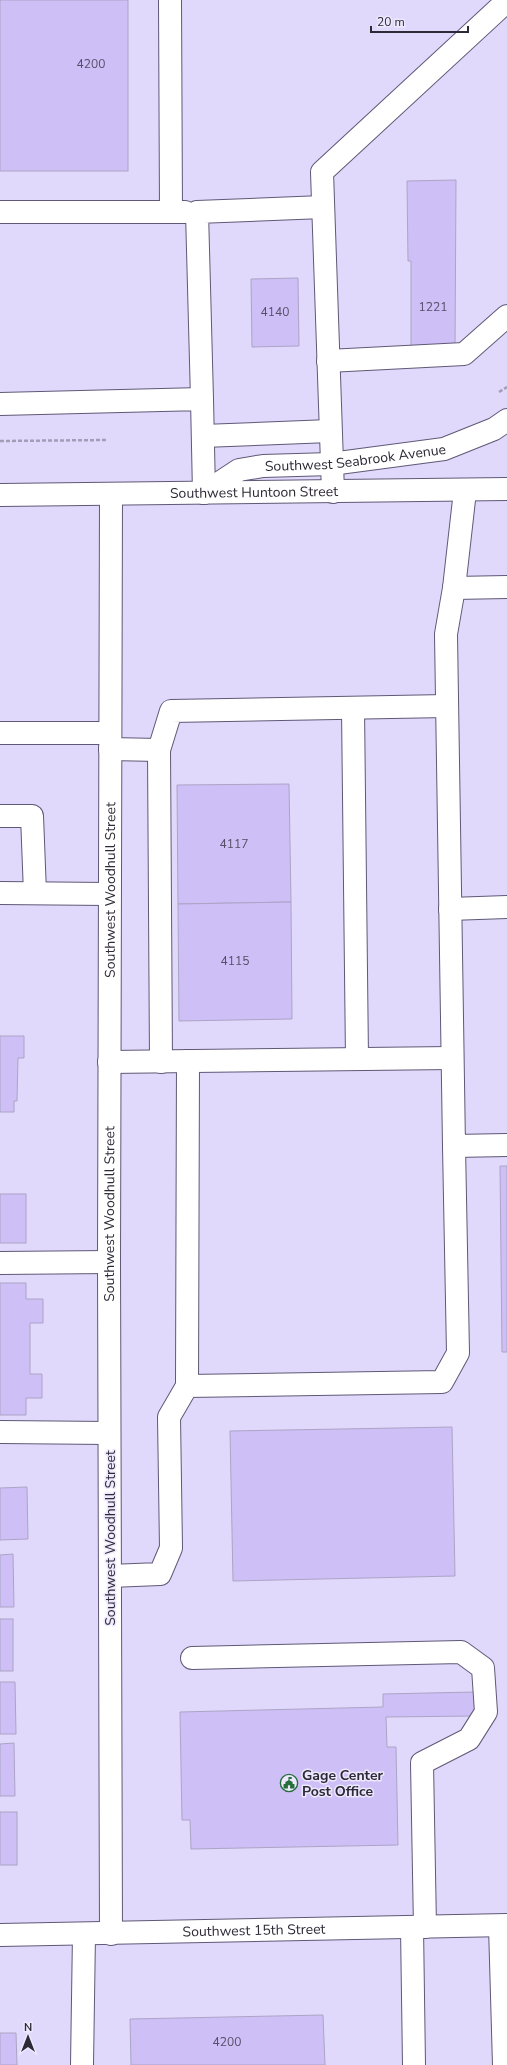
<svg xmlns="http://www.w3.org/2000/svg" width="507" height="2065" font-family="'Nunito Sans',sans-serif">
<rect width="100%" height="100%" fill="#e1d9fb"/>
<g fill="#cebff7" stroke="#aca4c5">
<rect x="0" y="0" width="128" height="171"/>
<path d="M456,180L455,354L411,355V261H408L407,181Z"/>
<path d="M298,278L299,346L252,347L251,279Z"/>
<path d="M289,784L291,902L178,904L177,785Z"/>
<path d="M291,902L292,1019L179,1021L178,904Z"/>
<path d="M0,1036H24V1058H18L17,1101H14V1112H0Z"/>
<path d="M500,1166H507V1352H502Z"/>
<rect x="0" y="1194" width="26" height="49"/>
<path d="M0,1283H26V1299H43V1323H30V1374H42V1398H26V1415H0Z"/>
<path d="M452,1427L455,1576L233,1581L230,1431Z"/>
<path d="M27,1487L28,1539L0,1540V1488Z"/>
<path d="M13,1554L14,1607H0V1555Z"/>
<rect x="0" y="1619" width="13" height="52"/>
<path d="M0,1682H15L16,1734H0Z"/>
<path d="M474,1692L475,1716L386,1717L387,1747H396L398,1845L191,1849L190,1820H182L180,1712L383,1707V1694Z"/>
<path d="M14,1743L15,1796H0V1744Z"/>
<rect x="0" y="1812" width="17" height="53"/>
<path d="M323,2015L325,2065H131L130,2019Z"/>
<path d="M0,2033H16L17,2065H0Z"/>
</g>
<g fill="none" stroke-linecap="round" stroke-linejoin="round">
<defs>
<g id="minor">
<path d="M170,0L171,212"/>
<path d="M0,212H185"/>
<path d="M328,361L464,354L507,316"/>
<path d="M202,399L197,212L323,207"/>
<path d="M0,404L202,399L204,493"/>
<path d="M203,436L330,431"/>
<path d="M465,491L454,588L446,634L454,1146L507,1145"/>
<path d="M333,492L322,172L507,1"/>
<path d="M454,588L507,587"/>
<path d="M353,708L357,1059"/>
<path d="M0,733H110"/>
<path d="M110,749L159,750"/>
<path d="M0,816H32L35,893"/>
<path d="M0,893L109,894"/>
<path d="M450,909L507,907"/>
<path d="M109,1062L452,1058"/>
<path d="M161,1062L159,750L171,711L447,706"/>
<path d="M0,1263L109,1262"/>
<path d="M187,1386L188,1061"/>
<path d="M0,1432L109,1433"/>
<path d="M110,1576L160,1574L171,1548L169,1417L187,1386L442,1382L458,1353L454,1146"/>
<path d="M192,1658L461,1652L483,1668L486,1712L469,1739L422,1763L425,1927"/>
<path d="M500,1926L504,2065"/>
<path d="M412,1927L414,2065"/>
<path id="s1" d="M111,1934L109,1262L111,494"/>
<path id="s2" d="M0,1935L507,1925"/>
<path d="M82,2065L84,1934"/>
</g>
<g id="major">
<path id="s3" d="M204,493L239,470L263,466L331,464L444,449L494,429L507,420"/>
<path id="s4" d="M0,495L507,489"/>
</g>
</defs>
<use href="#minor" stroke="#605876" stroke-width="24"/>
<use href="#major" stroke="#605876" stroke-width="24"/>
<g stroke="#a49db8" stroke-width="2.5" stroke-dasharray="4 2" stroke-linecap="butt">
<path d="M499,392L507,387"/>
<path d="M0,441L108,440"/>
</g>
<use href="#minor" stroke="#fff" stroke-width="22"/>
<use href="#major" stroke="#fff" stroke-width="22"/>
</g>
<defs>
<symbol id="civic-ring" viewBox="-11 -11 22 22"><circle r="9.5" fill="#ede8fd" stroke="#266e3b" stroke-width="1.5"/><path d="M-.6-6.5H3V-4.5H.6V-3L4-1V1h2V6H-6V1h2V-1L-.6-3ZM-1.2 2.5V6h2.4V2.5Z" fill="#266e3b"/></symbol>
</defs>
<g fill-rule="evenodd">
<use href="#civic-ring" x="279" y="1773" width="20" height="20"/>
</g>
<g text-anchor="middle" dominant-baseline="central" stroke-width="3" stroke-linejoin="round" paint-order="stroke">
<g font-size="12" fill="#554e66">
<text x="91" y="64">4200</text>
<text x="433" y="307">1221</text>
<text x="275" y="312">4140</text>
<text x="234" y="844">4117</text>
<text x="235" y="961">4115</text>
<text x="227" y="2042">4200</text>
</g>
<g font-size="14" fill="#2d2936" stroke="#ede8fd">
<text stroke="none"><textPath href="#s3" startOffset="159">Southwest Seabrook Avenue</textPath></text>
<text stroke="none"><textPath href="#s4" startOffset="254">Southwest Huntoon Street</textPath></text>
<text stroke="none"><textPath href="#s1" startOffset="1044">Southwest Woodhull Street</textPath></text>
<text stroke="none"><textPath href="#s1" startOffset="720">Southwest Woodhull Street</textPath></text>
<text transform="translate(110 1538) rotate(-90)">Southwest Woodhull Street</text>
<text stroke="none"><textPath href="#s2" startOffset="254">Southwest 15th Street</textPath></text>
</g>
<g font-size="14" font-weight="bold" fill="#2d2936" stroke="#ede8fd" text-anchor="start">
<text x="302" y="1775">Gage Center<tspan x="302" dy="16">Post Office</tspan></text>
</g>
</g>
<g transform="translate(28 2037)" stroke="#ede8fd" stroke-width="3" paint-order="stroke">
<path d="M0-3L7 15L0 10L-7 15Z" fill="#2d2936"/>
<text y="-6" font-size="11" font-weight="bold" text-anchor="middle" fill="#2d2936">N</text>
</g>
<path d="M371 26v6h97v-6" fill="none" stroke="#2d2936" stroke-width="2"/>
<text x="377" y="26" font-size="12" fill="#2d2936" stroke="#ede8fd" stroke-width="3" paint-order="stroke">20 m</text>
</svg>
